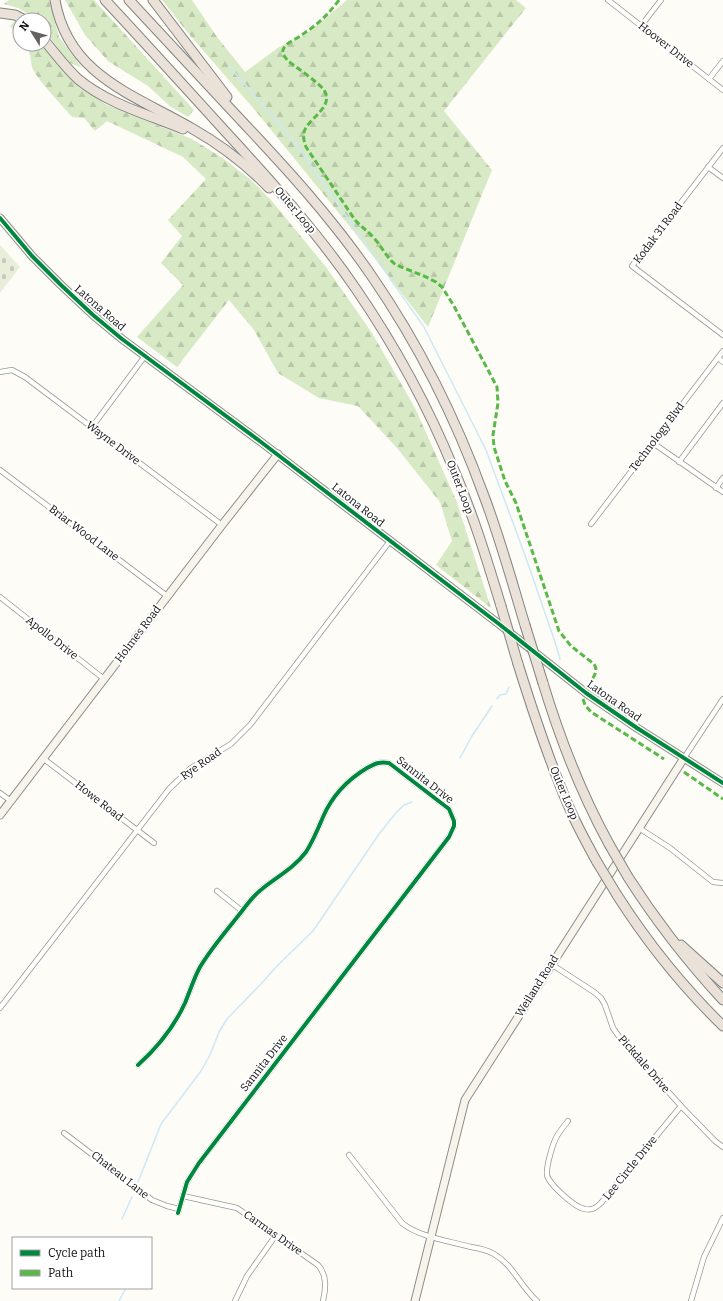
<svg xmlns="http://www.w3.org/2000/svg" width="723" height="1301" font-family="Bitter,serif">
<defs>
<pattern id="forest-firs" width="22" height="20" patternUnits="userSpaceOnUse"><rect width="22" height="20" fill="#d8eac5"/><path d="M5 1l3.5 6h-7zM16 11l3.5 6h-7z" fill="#b8c8a8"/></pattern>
<pattern id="cemetery-stones" width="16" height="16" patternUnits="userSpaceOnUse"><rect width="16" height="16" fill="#e9eedb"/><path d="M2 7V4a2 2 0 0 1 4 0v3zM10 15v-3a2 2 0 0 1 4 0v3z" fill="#c7cbbb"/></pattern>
</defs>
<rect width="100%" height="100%" fill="#fdfcf7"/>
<g fill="url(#forest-firs)">
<path d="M9,0H49L59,37L82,68L68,62L44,29V20H38L18,8L4,4Z"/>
<path d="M65,0H94L194,110L188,117L171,107L148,86L108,61L85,35Z"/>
<path d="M162,0H192L217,37L245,72L279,47L304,36L347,0H516L526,8L444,111L492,170L428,327L355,233L254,109L188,33Z"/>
<path d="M16,20L20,23V38L10,26Z"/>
<path d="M25,44H42L58,65L80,88L107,105L192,139L224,159L251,180L271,200L326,267L372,333L415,408L456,500L491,608L436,565L452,541L440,502L397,448L358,406L319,398L278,373L254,330L229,300L177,367L137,337L183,285L161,263L182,236L168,220L206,179L183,157L107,121L95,131L84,118L72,117C60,103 46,89 35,73C29,65 33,54 25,44Z"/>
</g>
<path fill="url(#cemetery-stones)" d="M0,245L20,267L0,293Z"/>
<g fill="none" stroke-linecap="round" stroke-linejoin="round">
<g stroke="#cde8f7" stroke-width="1.5">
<path d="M229,66L293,140L424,327L486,450L526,558L555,642L560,659"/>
<path d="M497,699L500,695L506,694L509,687"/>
<path d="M460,758L472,736L492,706"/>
<path d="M138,1182L161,1124L201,1071L210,1055L219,1032L227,1019L260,985L278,965L313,931L379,834L395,814L404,805L412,802"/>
<path d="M122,1219L132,1197"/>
<path d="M119,1301L126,1288"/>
</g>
<defs>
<g id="street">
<path d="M608,0L723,90"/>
<path d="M641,26L661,0"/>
<path d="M709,79L723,61"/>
<path d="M723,148L632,266L723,335"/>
<path d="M708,167L723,178"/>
<path d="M718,358L723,362"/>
<path d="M0,372L12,370L25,377L222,525"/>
<path d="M92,427L145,356"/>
<path d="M653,443L723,492"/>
<path d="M679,462L723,403"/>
<path d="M0,470L167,596"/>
<path d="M716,488L723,478"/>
<path d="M591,524L723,351"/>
<path d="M0,597L104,679"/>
<path d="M684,758L723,699"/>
<path d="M44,759L154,843"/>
<path d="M0,793L11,801"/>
<path d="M639,828L670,848L713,882L723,883"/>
<path d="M217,891L242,911"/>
<path d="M551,964L594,992L601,998L605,1005L613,1028L620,1038L681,1106L715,1141L723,1147"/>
<path d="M0,1008L169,789L191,768L231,744L250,725L390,541"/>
<path d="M138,1065C158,1047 174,1027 185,1003C190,991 194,978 200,967C212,947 228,929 242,911C248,903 254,895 262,889C278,876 293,869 306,852C313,841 318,829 323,817C332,796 347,780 367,768C374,764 380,761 389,763L449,809L454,821V826L449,837L199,1163L187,1182L178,1213"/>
<path d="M568,1121C564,1126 560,1131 557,1136C553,1143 546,1166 547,1175C549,1184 575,1208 585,1209C591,1211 597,1207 601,1203L681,1106"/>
<path d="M64,1133L152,1200L167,1206L179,1209"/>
<path d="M349,1155L402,1223C419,1237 449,1241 471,1247C478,1248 487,1250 494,1254C513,1265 521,1287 537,1301"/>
<path d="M183,1196L237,1208L318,1265C327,1275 326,1288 323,1301"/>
<path d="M235,1301L247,1276L276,1235"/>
<path d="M691,1301L704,1257L723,1218"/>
</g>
<g id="secondary">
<path d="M0,218L32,256L61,285L93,315L122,339L261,442L499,624L586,693L637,728L723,783"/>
<path d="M0,815L222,525L278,454"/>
<path d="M415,1301L465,1100L684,758"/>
</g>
<g id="highway">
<path d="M55,0C68,76 135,95 193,129C221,145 247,165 269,188"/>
<path d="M105,0C145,43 185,87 224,130C271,181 317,232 356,289C395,346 428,406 454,470C473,514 487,560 501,606"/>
<path d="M129,0C165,39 201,77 237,116C286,168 333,219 373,278C419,345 456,419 484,496C500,538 512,582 525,625"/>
<path d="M153,0L227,97"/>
<path d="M0,13L15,15L25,20"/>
<path d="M44,40C55,53 65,67 78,79C108,104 147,114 183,129"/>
<path d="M518,664C533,712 549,761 569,807C577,826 587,844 597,862"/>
<path d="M543,683C560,739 581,793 609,844"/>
<path d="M628,877C656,921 688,962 723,1000"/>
<path d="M617,895C647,942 683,987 723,1026"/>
<path d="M681,945L723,983"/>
</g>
</defs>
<use href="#street" stroke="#979795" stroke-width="6"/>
<use href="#secondary" stroke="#8e8d8b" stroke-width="9"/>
<use href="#highway" stroke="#858482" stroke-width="11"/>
<use href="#street" stroke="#fffffe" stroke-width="4.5"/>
<use href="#secondary" stroke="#f6f4eb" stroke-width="7"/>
<use href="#highway" stroke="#eae1d8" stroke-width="9"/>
<defs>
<g id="highway-bridge">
<path d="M501,606L518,664"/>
<path d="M525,625L543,683"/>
<path d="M609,844L628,877"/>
<path d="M597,862L617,895"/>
</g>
</defs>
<use href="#highway-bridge" stroke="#858482" stroke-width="11" stroke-linecap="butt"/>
<use href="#highway-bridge" stroke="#eae1d8" stroke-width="9"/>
<g stroke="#58b947" stroke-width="3" stroke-dasharray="6 3" stroke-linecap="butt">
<path d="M339,0C328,15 316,26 300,36C295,40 285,43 283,50C282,54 285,57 288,61C296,67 319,83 324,90C335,107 308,118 304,132C303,137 304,142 306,147L355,220C361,227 368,231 374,238C382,247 386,257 396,265L424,276L436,282L442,287L454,306L497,387L498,403L493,435L494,447L505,481L516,503L559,631L571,646L594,664C598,670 595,675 591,681"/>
<path d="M583,699L585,705L591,712L664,759"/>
<path d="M684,772L723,799"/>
</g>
<defs>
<g id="cycleway">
<path d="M0,218L32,256L61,285L93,315L122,339L261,442L499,624L586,693L637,728L723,783"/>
<path d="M138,1065C158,1047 174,1027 185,1003C190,991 194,978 200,967C212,947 228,929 242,911C248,903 254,895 262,889C278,876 293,869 306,852C313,841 318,829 323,817C332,796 347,780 367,768C374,764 380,761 389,763L449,809L454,821V826L449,837L199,1163L187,1182L178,1213"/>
</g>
</defs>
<use href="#cycleway" stroke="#fff" stroke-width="6"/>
<use href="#cycleway" stroke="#00873e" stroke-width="4"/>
</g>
<g text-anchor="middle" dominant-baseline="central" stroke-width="4" stroke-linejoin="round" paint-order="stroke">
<g font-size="11" fill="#111" stroke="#fff">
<text transform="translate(666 45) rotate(38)">Hoover Drive</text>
<text transform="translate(295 210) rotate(50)">Outer Loop</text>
<text transform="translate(658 233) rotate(-53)">Kodak 31 Road</text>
<text transform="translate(100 308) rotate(41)">Latona Road</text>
<text transform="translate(657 437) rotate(-53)">Technology Blvd</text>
<text transform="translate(113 443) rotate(37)">Wayne Drive</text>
<text transform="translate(460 487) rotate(69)">Outer Loop</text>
<text transform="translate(358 505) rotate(38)">Latona Road</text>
<text transform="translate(84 533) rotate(37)">Briar Wood Lane</text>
<text transform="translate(138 634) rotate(-53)">Holmes Road</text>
<text transform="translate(52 638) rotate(38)">Apollo Drive</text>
<text transform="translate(614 701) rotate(35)">Latona Road</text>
<text transform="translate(201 764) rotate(-35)">Rye Road</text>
<text transform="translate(425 780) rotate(38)">Sannita Drive</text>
<text transform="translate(564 793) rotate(67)">Outer Loop</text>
<text transform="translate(99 801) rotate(38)">Howe Road</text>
<text transform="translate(537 986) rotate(-58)">Weiland Road</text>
<text transform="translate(264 1063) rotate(-52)">Sannita Drive</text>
<text transform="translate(644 1064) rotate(49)">Pickdale Drive</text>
<text transform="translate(630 1168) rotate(-51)">Lee Circle Drive</text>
<text transform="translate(120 1175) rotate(38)">Chateau Lane</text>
<text transform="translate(273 1233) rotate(35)">Carmas Drive</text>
</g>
</g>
<rect x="12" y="1237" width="140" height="52" fill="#ffffff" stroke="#a0a0a0"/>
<rect x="20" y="1250" width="20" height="6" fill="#00873e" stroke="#a0a0a0"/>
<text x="48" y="1257" font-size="12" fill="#111111">Cycle path</text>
<rect x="20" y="1270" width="20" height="6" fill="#58b947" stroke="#a0a0a0"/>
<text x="48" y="1277" font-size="12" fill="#111111">Path</text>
<g transform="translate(32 32) rotate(307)"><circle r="19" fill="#ffffff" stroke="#a0a0a0"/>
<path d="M0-3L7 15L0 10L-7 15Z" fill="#646362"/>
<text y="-6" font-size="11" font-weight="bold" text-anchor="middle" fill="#111111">N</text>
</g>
</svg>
